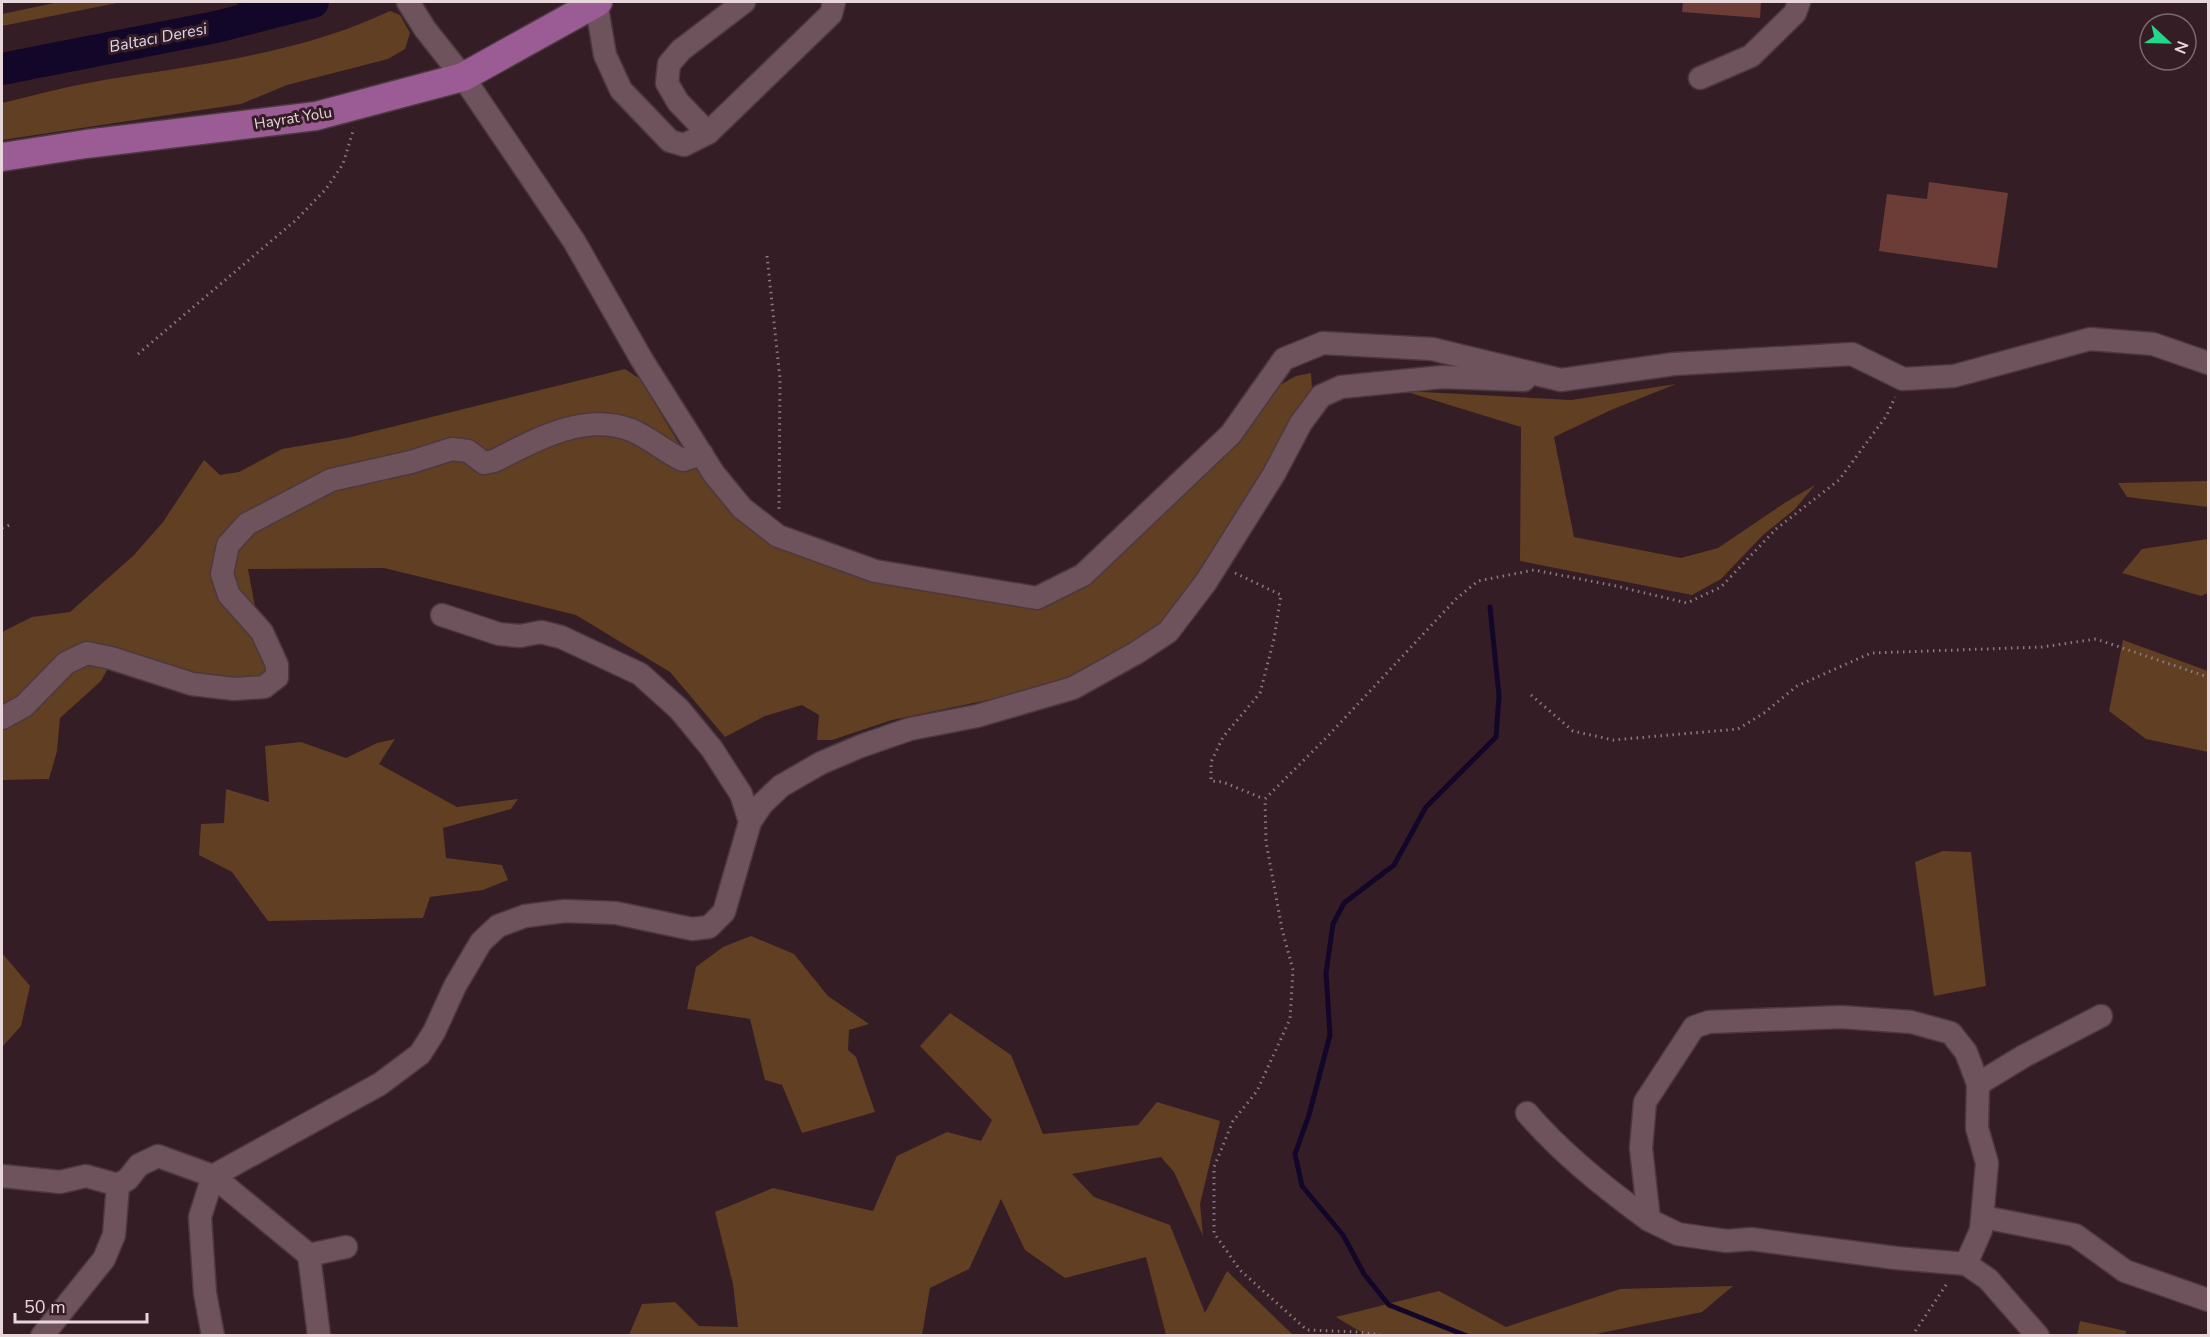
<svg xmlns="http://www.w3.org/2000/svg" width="2210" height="1337" font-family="'Nunito Sans',sans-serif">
<rect width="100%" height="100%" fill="#351d25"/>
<g fill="#603f22">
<path d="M59,2H122L2,26V14Z"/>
<path d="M390,11L400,15L410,33L405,49L388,59L287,85L241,104L2,140V103C35,95 69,86 104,80C200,65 302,53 390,11Z"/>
<path d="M625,369L640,379L678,442L733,512L772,543L1030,607L1075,593L1134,539L1278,386L1296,376L1311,373L1312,389L1269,466L1164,626L1081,676L1012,695L892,720L832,740H817L819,715L802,705L765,716L725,737L670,672L576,615L384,568L248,569L268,677L245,684L190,676L117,652L101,681L60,718L57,751L49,779L2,780V635L4,631L32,617L70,612L134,555L163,522L204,460L220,475L239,472L282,449L347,438Z"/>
<path d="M1676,384L1611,410L1554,437L1574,537L1681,558L1718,548L1786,502L1815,485L1795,509L1763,535L1721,579L1692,595L1520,561L1521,427L1404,391L1571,400Z"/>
<path d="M2208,481V507L2127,497L2118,483Z"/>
<path d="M2208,539V593L2201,596L2122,573L2142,549Z"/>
<path d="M2123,640L2208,671V752L2146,739L2109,711Z"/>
<path d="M395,739L379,764L457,807L518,799L511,809L443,828L446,858L502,865L508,880L483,890L430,897L423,918L268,921L232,872L199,855L201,824L224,823L226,789L269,802L265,746L301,742L346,758L377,743Z"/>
<path d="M1943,851L1971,852L1986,986L1934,996L1915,862Z"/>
<path d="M751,936L794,954L828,996L869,1024L849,1030L848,1050L856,1057L875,1112L802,1133L782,1085L765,1080L750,1019L687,1009L696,967L723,947Z"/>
<path d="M2,953L30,986L21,1026L2,1047Z"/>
<path d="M950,1013L1011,1055L1043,1134L1138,1125L1157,1102L1220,1121L1200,1204L1203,1236L1174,1172L1161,1157L1072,1174L1094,1197L1170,1225L1205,1313L1227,1271L1293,1335H1166L1146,1257L1065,1278L1025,1250L1001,1199L969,1269L930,1288L922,1335H629L642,1304L675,1302L699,1326L738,1327L733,1284L715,1212L773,1188L873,1211L897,1156L947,1132L981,1141L992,1120L920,1046Z"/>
<path d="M1733,1286L1702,1312L1591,1335H1366L1336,1317L1439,1291L1506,1327L1620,1289Z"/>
<path d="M2080,1321L2126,1331V1335H2077Z"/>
</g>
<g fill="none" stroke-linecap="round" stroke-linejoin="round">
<g stroke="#130729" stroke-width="5">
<path d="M239,2L261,15"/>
<path d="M1467,1336L1389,1305L1364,1274L1343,1235L1302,1186L1295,1154L1309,1115L1330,1035L1326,973L1333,924L1344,903L1394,865L1426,807L1496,737L1499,696L1490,607"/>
</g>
<path stroke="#130729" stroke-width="32" d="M2,69L216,27L313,2"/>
</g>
<g fill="#6b3d36">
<path d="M1683,2H1761L1760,18L1682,12Z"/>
<path d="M1929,182L2008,193L1997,268L1879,251L1887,194L1927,199Z"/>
</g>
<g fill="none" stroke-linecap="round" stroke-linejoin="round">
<defs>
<g id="minor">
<path d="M408,2L425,29L463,77L574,241L642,360L714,474L742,508L778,536L875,571L1037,598L1083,575L1231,434L1284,359L1323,343L1432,349L1561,380L1674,364L1852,354L1903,379L1954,376L2090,339L2153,344L2208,363"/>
<path d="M596,2L605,55L621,90L670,141L684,145L708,133L831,14L834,2"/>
<path d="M1700,78L1751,56L1795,13L1799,2"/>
<path d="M708,133L678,102L667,83L669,64L681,50L744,2"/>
<path d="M442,615L499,634L520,636L541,632L561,637L640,674L679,709L712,749L741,794L750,822"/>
<path d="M2,718L24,706L66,663L87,653L111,658L192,684L234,689L264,687L277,677V665L262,632L229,595L222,574L228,545L247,524L331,480L411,462L452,449L468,451L484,463L494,461C535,440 584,412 631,430C649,437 665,452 683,460L702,454"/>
<path d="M1978,1084L2024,1056L2101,1016"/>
<path d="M1527,1113C1562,1154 1606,1189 1649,1220"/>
<path d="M2,1176L60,1182L86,1176L118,1185L128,1179L139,1165L158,1156L213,1176L309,1255L346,1247"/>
<path d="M1983,1217L2075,1235L2125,1271L2208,1300"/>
<path d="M309,1255L319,1336"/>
<path d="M1966,1264L1981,1230L1987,1163L1977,1128L1978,1084L1966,1052L1951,1033L1911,1022L1841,1017L1709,1022L1694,1027L1645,1102L1641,1148L1649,1220L1678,1234L1705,1238L1727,1241L1751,1239L1896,1258L1966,1264L1988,1279L2038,1336"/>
<path d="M42,1336L104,1259L114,1235L118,1185"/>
<path d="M213,1336L205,1293L200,1217L213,1176L380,1084L420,1054L434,1032L455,986L481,942L498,926L525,916L565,911L616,913L692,929L709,927L724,912L750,822L762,804L781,786L821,763L861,746L910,729L977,716L1073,688L1136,653L1168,632L1206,582L1274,474L1301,423L1321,396L1341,387L1442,377L1524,380"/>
</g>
<path id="major" d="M2,157L86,144L316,116L463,77L598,2"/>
</defs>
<use href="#minor" stroke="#4c393f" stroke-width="25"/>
<use href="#major" stroke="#4c393f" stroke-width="31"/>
<g stroke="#8e797f" stroke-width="3" stroke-dasharray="1.5 4.5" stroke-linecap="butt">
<path d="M767,256L780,379L779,510"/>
<path d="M138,354L296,220L326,189L343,164L354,128"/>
<path d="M2,528L12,524"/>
<path d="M1235,573L1281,595L1274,639L1260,693L1223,737L1211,762V781L1223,782L1264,799"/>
<path d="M1531,695L1573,731L1613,740L1738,729L1764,713L1797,686L1871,653L2042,647L2096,639L2208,677"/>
<path d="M1387,1336L1359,1332L1307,1330L1240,1270L1214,1233V1167L1233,1121L1257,1091L1290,1019L1293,970L1282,929L1266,842L1265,799L1327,737L1456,599L1478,581L1534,570L1616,586L1687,603L1721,587L1776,529L1839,480L1887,415L1895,397"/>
<path d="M1912,1336L1948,1282"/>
</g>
<use href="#minor" stroke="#6f535c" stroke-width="22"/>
<use href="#major" stroke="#9b5b95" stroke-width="28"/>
</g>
<g text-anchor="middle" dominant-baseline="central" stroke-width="6" stroke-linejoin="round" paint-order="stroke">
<g font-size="15" fill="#e7d6da" stroke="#351d25">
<text transform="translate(293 118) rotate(-9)">Hayrat Yolu</text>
</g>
<g font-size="16" font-style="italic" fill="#ded8f4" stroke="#351d25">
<text transform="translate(158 38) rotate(-11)">Baltacı Deresi</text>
</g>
</g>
<rect width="2210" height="1337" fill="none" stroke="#e7d6da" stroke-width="6"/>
<g transform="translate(2168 42) rotate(112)"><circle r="28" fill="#351d25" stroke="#7c676d" stroke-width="1.5"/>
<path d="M0-4.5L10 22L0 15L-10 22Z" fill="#20d887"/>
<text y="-9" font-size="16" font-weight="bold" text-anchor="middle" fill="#e7d6da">N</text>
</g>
<path d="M15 1313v9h132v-9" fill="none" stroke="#e7d6da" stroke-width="3"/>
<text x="24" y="1313" font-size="18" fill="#e7d6da" stroke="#351d25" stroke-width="4.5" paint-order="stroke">50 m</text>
</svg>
